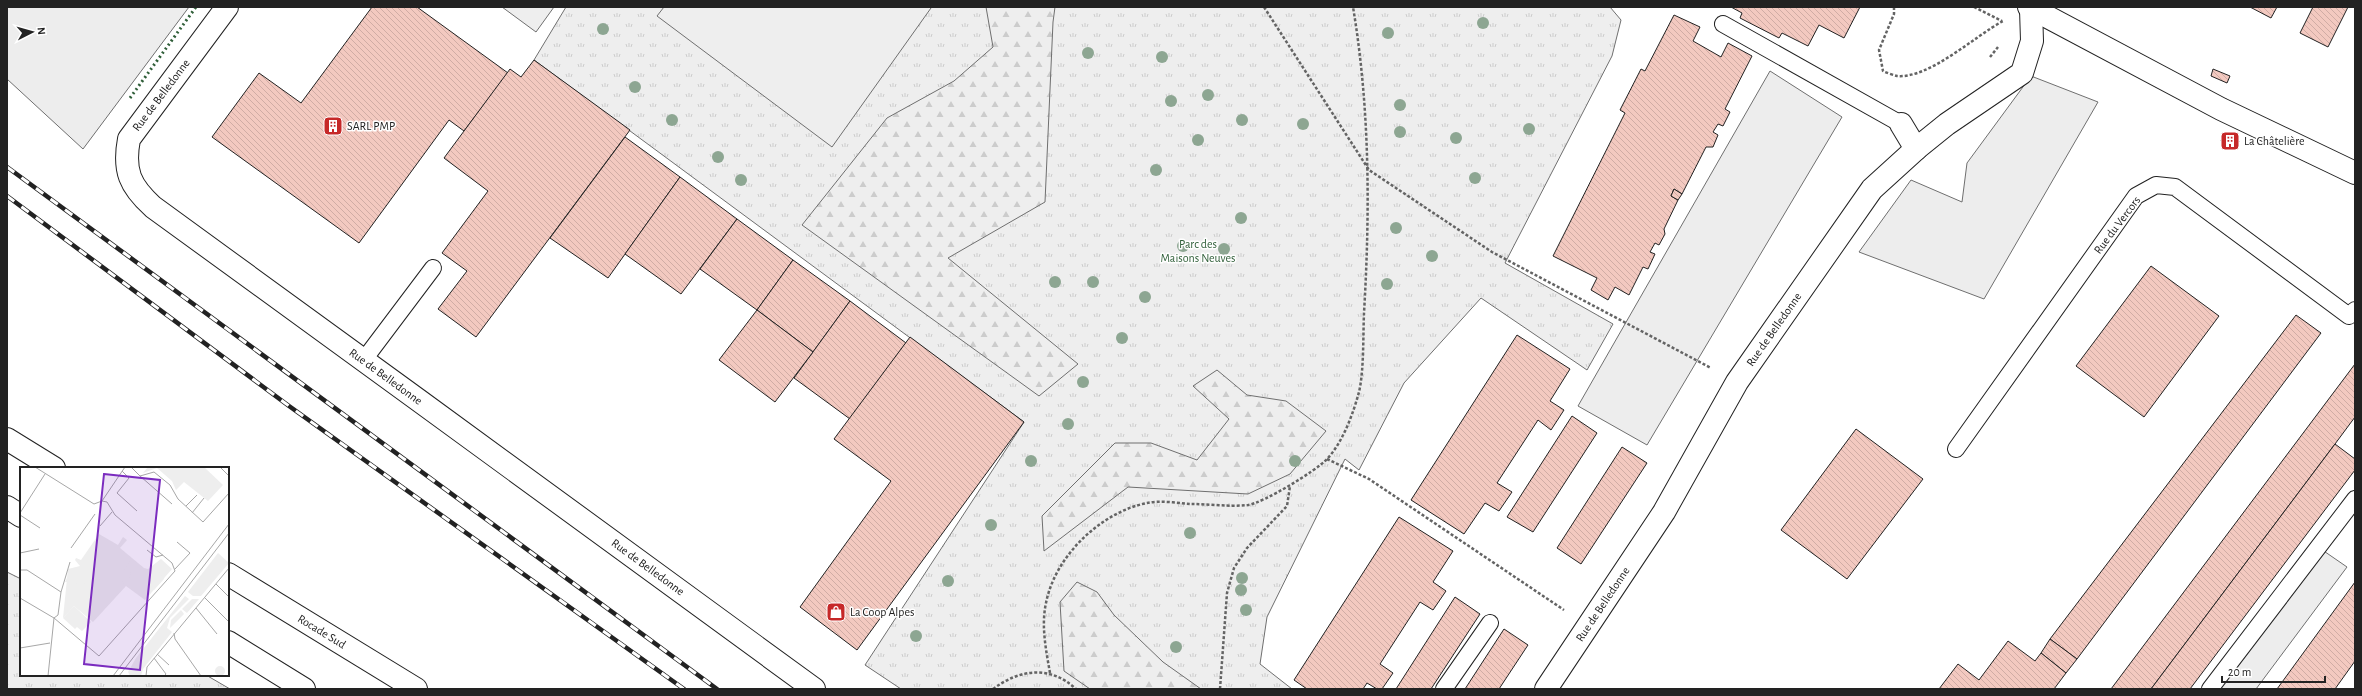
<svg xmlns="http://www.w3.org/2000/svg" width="2362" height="696" font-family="'Alegreya Sans',sans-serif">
<defs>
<pattern id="grass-tufts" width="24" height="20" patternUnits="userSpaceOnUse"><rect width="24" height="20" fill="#eee"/><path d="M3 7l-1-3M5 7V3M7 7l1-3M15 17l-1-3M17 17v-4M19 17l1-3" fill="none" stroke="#ccc"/></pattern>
<pattern id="forest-firs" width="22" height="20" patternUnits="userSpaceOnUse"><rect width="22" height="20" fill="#eee"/><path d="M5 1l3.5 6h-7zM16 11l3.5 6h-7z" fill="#ccc"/></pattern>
<pattern id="building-back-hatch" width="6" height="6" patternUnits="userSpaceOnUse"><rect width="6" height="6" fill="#f3c9c0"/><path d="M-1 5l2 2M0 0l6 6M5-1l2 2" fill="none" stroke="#d0aca5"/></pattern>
</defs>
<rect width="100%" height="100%" fill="#fff"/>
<g fill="url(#grass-tufts)" stroke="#6f6f6f">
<path d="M566,7H1610L1621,20L1612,56L1505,263L1613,324L1587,370L1481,298L1404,383L1359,470L1345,459L1267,617L1260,664L1292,689H901L865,665L1024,422L534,60Z"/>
<path d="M7,572L21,579V675H206L230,689H7Z"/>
</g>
<g fill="url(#forest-firs)" stroke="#6f6f6f">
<path d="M986,7H1055L1053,22L1045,202L948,258L1078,364L1039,396L802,225L887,118L954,81L993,47Z"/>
<path d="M1217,370L1247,395L1286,401L1326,431L1290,474L1248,494L1128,487L1044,551L1042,516L1115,443H1151L1197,460L1229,419L1193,386Z"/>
<path d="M1077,582L1097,592L1114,615L1163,662L1201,689H1090L1064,671L1060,602Z"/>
</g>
<g fill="#eee" stroke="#6f6f6f">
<path d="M502,7H554L536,32Z"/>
<path d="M664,7H929L931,8L832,147L657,16Z"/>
</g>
<g fill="#ededed" stroke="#6f6f6f">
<path d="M7,7H189L83,149L7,79Z"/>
<path d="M1770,71L1842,117L1647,445L1578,406Z"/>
<path d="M2031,76L2098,102L1984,299L1859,252L1911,180L1962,202L1967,163Z"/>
<path d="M2318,547L2347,567L2256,689H2210Z"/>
</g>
<g fill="url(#building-back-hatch)" stroke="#222">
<path d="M372,7H417L508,73L464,131L449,120L359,243L212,137L259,73L301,103Z"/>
<path d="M1731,7H1860L1844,38L1819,25L1808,46L1782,33L1779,38L1740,18L1742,13Z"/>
<path d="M2250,7H2277L2271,18Z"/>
<path d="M2313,7H2348L2328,47L2300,33Z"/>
<path d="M1674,15L1700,27L1693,41L1721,57L1728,43L1752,56L1725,109L1730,112L1723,126L1718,124L1713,132L1718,135L1713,147H1706L1682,194L1674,189L1671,196L1678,200L1664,229L1665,234L1659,245L1655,243L1650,252L1655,254L1648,269L1643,267L1629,295L1615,287L1608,300L1591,290L1597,278L1553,256L1625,113L1620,110L1641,69L1645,71Z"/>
<path d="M534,60L630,130L476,337L438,309L467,271L442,253L488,191L444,158L510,69L521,77Z"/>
<path d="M2213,69L2230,76L2227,83L2211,76Z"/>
<path d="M2224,134L2239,141L2236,148L2221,141Z"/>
<path d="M625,137L680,177L608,278L550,238Z"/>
<path d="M680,177L737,219L681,294L625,254Z"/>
<path d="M1674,189L1682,194L1678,200L1671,196Z"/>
<path d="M737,219L793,260L757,310L700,269Z"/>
<path d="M793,260L850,301L813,352L757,310Z"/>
<path d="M2151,266L2219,316L2144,417L2076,366Z"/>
<path d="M850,301L906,343L850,419L794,378Z"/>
<path d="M757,310L813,352L775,402L719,360Z"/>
<path d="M2296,315L2321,333L2077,659L2050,639Z"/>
<path d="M1517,335L1570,369L1550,401L1564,410L1551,430L1538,420L1497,483L1512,492L1499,511L1485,503L1464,534L1411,500Z"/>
<path d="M910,337L1024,422L857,650L800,607L891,481L834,439Z"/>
<path d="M2355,364V417L2335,444L2151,689H2111Z"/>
<path d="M1572,416L1597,433L1533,532L1507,517Z"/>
<path d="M1856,429L1923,479L1847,579L1781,530Z"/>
<path d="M2335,444L2355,459V470L2190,689H2151Z"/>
<path d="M1622,447L1647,463L1581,564L1557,548Z"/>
<path d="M1399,517L1453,551L1433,582L1446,591L1433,610L1420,602L1380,664L1393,673L1382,689H1377L1367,683L1363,689H1307L1294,680Z"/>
<path d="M2355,582V661L2335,689H2277Z"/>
<path d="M1455,597L1480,614L1431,689H1396Z"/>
<path d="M1504,629L1528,645L1499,689H1465Z"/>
<path d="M2050,639L2077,659L2066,673L2041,653Z"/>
<path d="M2008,641L2035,661L2041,653L2066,673L2054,689H1939L1958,664L1979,680Z"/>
</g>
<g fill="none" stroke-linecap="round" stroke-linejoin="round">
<defs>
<g id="lane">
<path d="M1723,24L1901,124"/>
<path d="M363,361L433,268"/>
<path d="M1956,449L2136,196L2156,185L2175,187L2349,316L2355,310"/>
<path d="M1444,689L1490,623"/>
<path d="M2210,689L2355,499"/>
</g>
<g id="street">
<path id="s1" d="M227,7L129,139C123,171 130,186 153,207C373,368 595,527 814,689"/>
<path d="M1901,124L1916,149"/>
<path id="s2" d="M1546,689L1664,512L1737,382L1872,189L1916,149L1947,124L2022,73L2032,41L2031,9"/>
</g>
<path id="secondary" d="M2029,7L2221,109L2355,173"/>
<g id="highway">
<path d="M7,439L54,468"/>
<path d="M7,507L21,516"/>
<path id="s3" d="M228,574L416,689"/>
<path d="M228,642L304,689"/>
</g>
</defs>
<use href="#lane" stroke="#222" stroke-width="18"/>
<use href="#street" stroke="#222" stroke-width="24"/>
<use href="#secondary" stroke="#222" stroke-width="24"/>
<use href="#highway" stroke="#222" stroke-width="24"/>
<g stroke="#646464" stroke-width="2.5" stroke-dasharray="3 2" stroke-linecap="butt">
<path d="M1264,7L1369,170L1492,252L1711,368"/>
<path d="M1894,7V14L1879,50L1883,71C1887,73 1893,75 1897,76C1929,79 1975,36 2003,21"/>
<path d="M1974,7L2002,21"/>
<path d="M1990,57L1998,47"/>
<path d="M1327,459L1369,479L1564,610"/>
<path d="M1050,673C1046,650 1041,626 1046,603C1055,556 1101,512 1147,503C1160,500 1177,503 1191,504C1209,504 1230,507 1248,505C1263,503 1316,471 1327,459C1343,442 1353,414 1359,392C1364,371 1363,336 1364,313C1370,211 1370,109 1353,7"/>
<path d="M993,689C1020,669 1050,665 1076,689"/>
<path d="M1220,689L1227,593L1234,568L1247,548L1287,506L1290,486"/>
</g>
<use href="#lane" stroke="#fff" stroke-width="16"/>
<use href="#street" stroke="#fff" stroke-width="22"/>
<use href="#secondary" stroke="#fff" stroke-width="22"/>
<use href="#highway" stroke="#fff" stroke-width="22"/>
<defs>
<g id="rail">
<path d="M7,167L717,689"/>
<path d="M7,196L289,406L684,689"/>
</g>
</defs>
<use href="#rail" stroke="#222" stroke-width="4.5"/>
<use href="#rail" stroke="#fff" stroke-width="3" stroke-dasharray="9" stroke-linecap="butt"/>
<path stroke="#2f5e38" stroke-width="3" stroke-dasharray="2 3" stroke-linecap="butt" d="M130,98L196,7"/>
</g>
<g fill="#8da692">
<circle cx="1483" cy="23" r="6"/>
<circle cx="603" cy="29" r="6"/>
<circle cx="1388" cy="33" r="6"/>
<circle cx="1088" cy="53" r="6"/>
<circle cx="1162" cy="57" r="6"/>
<circle cx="635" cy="87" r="6"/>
<circle cx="1208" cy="95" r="6"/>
<circle cx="1171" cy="101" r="6"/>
<circle cx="1400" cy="105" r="6"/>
<circle cx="672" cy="120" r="6"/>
<circle cx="1242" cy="120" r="6"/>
<circle cx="1303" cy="124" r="6"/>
<circle cx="1529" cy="129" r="6"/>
<circle cx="1400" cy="132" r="6"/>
<circle cx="1456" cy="138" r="6"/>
<circle cx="1198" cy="140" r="6"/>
<circle cx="718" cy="157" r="6"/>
<circle cx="1156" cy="170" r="6"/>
<circle cx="1475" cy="178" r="6"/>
<circle cx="741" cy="180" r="6"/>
<circle cx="1241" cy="218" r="6"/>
<circle cx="1396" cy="228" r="6"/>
<circle cx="1183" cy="246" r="6"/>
<circle cx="1224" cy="249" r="6"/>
<circle cx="1432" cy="256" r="6"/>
<circle cx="1055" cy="282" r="6"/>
<circle cx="1093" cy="282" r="6"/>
<circle cx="1387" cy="284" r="6"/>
<circle cx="1145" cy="297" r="6"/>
<circle cx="1122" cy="338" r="6"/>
<circle cx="1083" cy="382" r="6"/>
<circle cx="1068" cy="424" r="6"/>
<circle cx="1031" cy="461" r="6"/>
<circle cx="1295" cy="461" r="6"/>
<circle cx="991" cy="525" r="6"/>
<circle cx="1190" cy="533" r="6"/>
<circle cx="1242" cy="578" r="6"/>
<circle cx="948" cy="581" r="6"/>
<circle cx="1241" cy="590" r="6"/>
<circle cx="1246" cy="610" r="6"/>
<circle cx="916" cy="636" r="6"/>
<circle cx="1176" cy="647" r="6"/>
</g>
<defs>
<symbol id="building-square" viewBox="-11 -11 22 22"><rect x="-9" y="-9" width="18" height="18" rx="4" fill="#c62828" stroke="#fff"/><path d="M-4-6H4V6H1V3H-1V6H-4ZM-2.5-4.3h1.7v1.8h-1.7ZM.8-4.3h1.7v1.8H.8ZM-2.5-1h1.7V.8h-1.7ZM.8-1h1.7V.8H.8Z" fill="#fff"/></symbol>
<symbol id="shop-square" viewBox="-11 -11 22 22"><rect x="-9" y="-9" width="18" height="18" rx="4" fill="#c62828" stroke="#fff"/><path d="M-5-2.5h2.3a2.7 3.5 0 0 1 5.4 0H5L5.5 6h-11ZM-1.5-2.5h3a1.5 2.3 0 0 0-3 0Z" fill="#fff"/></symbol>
</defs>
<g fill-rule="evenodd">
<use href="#building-square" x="322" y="115" width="22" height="22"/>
<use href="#building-square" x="2219" y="130" width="22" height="22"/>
<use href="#shop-square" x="825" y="601" width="22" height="22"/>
</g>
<g text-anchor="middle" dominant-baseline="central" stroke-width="3" stroke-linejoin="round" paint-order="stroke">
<g font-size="12" fill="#222" stroke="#fff">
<text transform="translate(161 95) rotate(-53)">Rue de Belledonne</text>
<text transform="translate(2117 225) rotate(-53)">Rue du Vercors</text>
<text stroke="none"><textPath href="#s2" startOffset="426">Rue de Belledonne</textPath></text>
<text stroke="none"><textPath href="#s1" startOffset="529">Rue de Belledonne</textPath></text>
<text stroke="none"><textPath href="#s1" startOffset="853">Rue de Belledonne</textPath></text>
<text stroke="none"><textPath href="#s2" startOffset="102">Rue de Belledonne</textPath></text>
<text stroke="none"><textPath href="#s3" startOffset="110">Rocade Sud</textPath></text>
</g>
<g font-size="12" fill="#222" stroke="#fff" text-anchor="start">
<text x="347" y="126">SARL PMP</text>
<text x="2244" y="141">La Châtelière</text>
<text x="850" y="612">La Coop Alpes</text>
</g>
<g font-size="12" fill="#2f5e38" stroke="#fff">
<text x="1198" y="244">Parc des<tspan x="1198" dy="14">Maisons Neuves</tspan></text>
</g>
</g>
<g transform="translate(20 467)">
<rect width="209" height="209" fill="#fff"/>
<path d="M128,0H184L203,18L188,34L164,15L156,23L152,14L137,1L123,6ZM79,67L98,78L103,70L107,73L100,81L124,101L128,102L141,92L152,102L125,133L106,119L73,155L54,139L43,151L48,102L60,99L55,93L56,91L61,93ZM198,86L209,96L181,129H173L168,125ZM165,129L169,132L150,151L147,161L152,165L123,202L121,209H110L108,205L116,191ZM172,132H179L167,146L162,142ZM161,143L164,147L150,161L151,153Z" fill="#eee"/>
<path d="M110,94L114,101L113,111L117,118L109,111L111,105L104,103ZM59,101L67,104L66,110L89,115L93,123L102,114L104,117L89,135L76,118L45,115L51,102ZM138,103L144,112L134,123L129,124L128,120Z" fill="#eee"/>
<path d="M72,123L83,132L71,145L60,135ZM54,139L71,155L62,164L57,160L55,162L43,151ZM195 204a5 5 0 1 1 10 0a5 5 0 1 1-10 0Z" fill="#eee"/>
<path fill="none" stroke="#a7a7a7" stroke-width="1" d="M15,0L74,37L82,34L105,0M111,0L120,9L134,5L150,18L158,32L183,55L209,26M200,0L209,9M102,4L109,11L97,26L117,44M120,9L152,37M166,39L177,28M0,46L25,7M172,46L184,31M0,48L20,61M80,59L92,45M51,81L75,47M127,83L136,90L143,88M0,86L19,82M155,102L170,86L157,75M0,103H7L41,125L38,148L34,151M196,117L209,130M41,125L50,95M0,131L34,151L79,189L155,104L152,96L95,48L87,35L82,34M185,131L209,155M176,141L197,167M154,166L155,172L181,209M0,181L30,176M137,187L149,198M134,191L146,207L144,209M28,209L34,151M93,209L209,57M99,209L209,66M126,209L127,200L209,101"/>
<path fill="#7b2cbf" fill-opacity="0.15" stroke="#7b2cbf" stroke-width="2" d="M84,7L140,13L120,203L64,197Z"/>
<rect width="209" height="209" fill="none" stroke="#222" stroke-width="2"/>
</g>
<rect width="2362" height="696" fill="none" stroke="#222222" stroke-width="16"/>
<g transform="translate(32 32) rotate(84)" stroke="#ffffff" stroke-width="3" paint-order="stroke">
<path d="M0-3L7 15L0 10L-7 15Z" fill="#222222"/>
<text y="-6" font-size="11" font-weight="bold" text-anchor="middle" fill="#222222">N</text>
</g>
<path d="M2222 676v6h103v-6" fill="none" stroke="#222222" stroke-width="2"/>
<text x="2228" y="676" font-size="12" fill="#222222" stroke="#ffffff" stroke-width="3" paint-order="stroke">20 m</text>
</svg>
